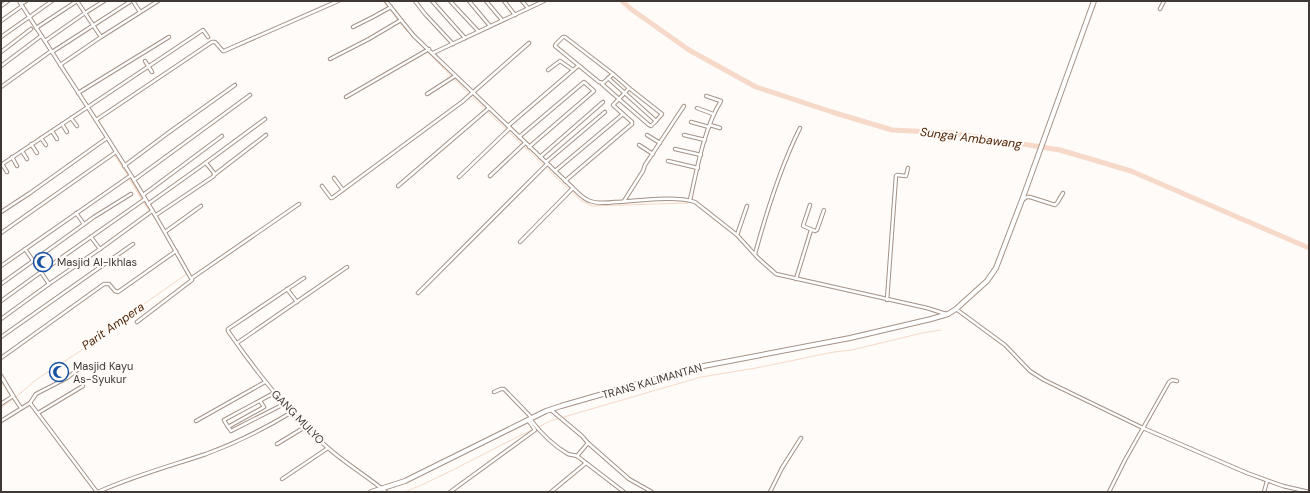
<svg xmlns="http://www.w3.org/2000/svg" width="1310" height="493" font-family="'DM Sans',sans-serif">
<rect width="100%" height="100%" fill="#fffbf8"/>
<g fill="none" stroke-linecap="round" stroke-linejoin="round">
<g stroke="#f6d9c8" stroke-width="1">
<path d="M383,1L388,7"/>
<path d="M390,9L404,28L469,94L580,200L592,206L688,203"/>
<path d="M152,214L174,250"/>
<path d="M16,397L37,379L88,346L110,328L188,273"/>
<path d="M1,408L13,399"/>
<path d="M539,427L550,421L701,377L756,368L834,352L852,350L922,333L941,330"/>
<path d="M405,492C449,474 491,449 534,429"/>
</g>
<g stroke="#f6d9c8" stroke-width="3">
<path d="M116,155L128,174"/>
<path d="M130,178L142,198"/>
<path d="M145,202L150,210"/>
</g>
<path stroke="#f6d9c8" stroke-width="5" d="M622,1L631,9L689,50L756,87L832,112L892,130L952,133L1060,150L1131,171L1309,248"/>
<defs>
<g id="minor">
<path d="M19,1L96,120L134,180L250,95"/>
<path d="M77,1L101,37L158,1"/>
<path d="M133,1L140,12"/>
<path d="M386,1L405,25L414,36L573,188C578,193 583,199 590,201C598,204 607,203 615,202C637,201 675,195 695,202L737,235L758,258L776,274L927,308L946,314"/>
<path d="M415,1L425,14L453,44"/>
<path d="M432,1L465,38"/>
<path d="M450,1L478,31"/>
<path d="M469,1L490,26"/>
<path d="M486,1L502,20"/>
<path d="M504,1L515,15"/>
<path d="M522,1L528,8"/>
<path d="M21,4L26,1"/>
<path d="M1,6L8,1"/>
<path d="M1160,9L1164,1"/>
<path d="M1,21L22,6"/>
<path d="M353,27L373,17L391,7"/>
<path d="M36,28L77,1"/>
<path d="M1,37L52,1"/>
<path d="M563,37H565L613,74L603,83L599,82L555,46L556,44Z"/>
<path d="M45,41L85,13L104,1"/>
<path d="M1,52L31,29"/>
<path d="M52,52L131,1"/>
<path d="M433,53L544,1"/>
<path d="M330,59L369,39L401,20"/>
<path d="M145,61L152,72"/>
<path d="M60,65L101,37"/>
<path d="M1,66L41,36"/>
<path d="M548,70L560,61L573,70"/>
<path d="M613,74L629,88"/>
<path d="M608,78L656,121L662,114L629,88C624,94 619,99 613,105L623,114"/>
<path d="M602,84L619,99L649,125L651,126L656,121"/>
<path d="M1,87L51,51"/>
<path d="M78,93L169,37"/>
<path d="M427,94L455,76"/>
<path d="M346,97L429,49"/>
<path d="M697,108L713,114"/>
<path d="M71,118L77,126"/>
<path d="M96,120L212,42H215L223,51H224L338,1"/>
<path d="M691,122L709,127"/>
<path d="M62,124L67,132"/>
<path d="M710,125L720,128"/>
<path d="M508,126L578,66"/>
<path d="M52,131L57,139"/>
<path d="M647,135L660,143"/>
<path d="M684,135L705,140"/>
<path d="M519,137L584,82L594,91L529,147"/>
<path d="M41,138L46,145"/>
<path d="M31,144L37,153"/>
<path d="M639,145L653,154"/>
<path d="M675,149L701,155"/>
<path d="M22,151L27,159"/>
<path d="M12,157L17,166"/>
<path d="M540,157L603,102"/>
<path d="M668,161L698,168"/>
<path d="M546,162L605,112"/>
<path d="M2,164L7,172"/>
<path d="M1,165L203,30L208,37"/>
<path d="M124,166L168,133L235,85"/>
<path d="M555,171L623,114L632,122V124L565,181"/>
<path d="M214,175L266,135"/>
<path d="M490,176L525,143"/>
<path d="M459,177L510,128"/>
<path d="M334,178L343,190"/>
<path d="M134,180L155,215H156L214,176V173L206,163"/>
<path d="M322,186L331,198H332L462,102L529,43"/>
<path d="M398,186L489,108"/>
<path d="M143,195L222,136"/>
<path d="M690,200C697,169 704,128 721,101L706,96"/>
<path d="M1022,200L1027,197H1030L1055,205L1057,203L1063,193"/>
<path d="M624,201L643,171L645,165L684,106"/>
<path d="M148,204L204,164L265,119"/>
<path d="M810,205L803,226L815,231L817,230L824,210"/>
<path d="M1,212L30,193L107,138"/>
<path d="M76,213L84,224"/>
<path d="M165,232L201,206"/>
<path d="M1,233L116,152"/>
<path d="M737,235L747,206"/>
<path d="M91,237L100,249L152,211"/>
<path d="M520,242L573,188"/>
<path d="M25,249L41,272L145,199"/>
<path d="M755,254C767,210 780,168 800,128"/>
<path d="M1,266L130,176"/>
<path d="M192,278L299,204"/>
<path d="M304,278L228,329V331C257,373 288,413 327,447C346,464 367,476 386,492"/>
<path d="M796,279L811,230"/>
<path d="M1,284L94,217L131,194"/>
<path d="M287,289L297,302"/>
<path d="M418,293L547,164"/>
<path d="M887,300L896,176L897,175L906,176L908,168"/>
<path d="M1,301L41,272L49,284L100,249"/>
<path d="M956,309L1005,345L1030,371L1044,380L1143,428L1247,473L1283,486L1309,492"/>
<path d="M1,319L49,284"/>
<path d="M137,322L192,280L155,215"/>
<path d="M1,337L133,244"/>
<path d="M237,343L347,267"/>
<path d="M1,358L104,284H109L115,291L118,292L176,251"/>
<path d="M494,392L501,389H504L532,418"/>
<path d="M274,393L224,420L225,422L231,431L284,404"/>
<path d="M30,403L36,394L67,378L81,367L86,365"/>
<path d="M1,404L13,396L21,408"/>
<path d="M551,410L582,436L588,443L577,456"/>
<path d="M38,413L83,386"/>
<path d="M530,419C540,432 554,446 568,454C571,455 574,455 577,456L624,492"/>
<path d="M1,421L30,403L97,492"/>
<path d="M196,421L265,382"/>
<path d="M228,427L264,407L260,401"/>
<path d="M588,443L629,479L652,492"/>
<path d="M277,444L305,427"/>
<path d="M282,479L328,448"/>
<path d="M98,492C133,476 170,466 206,454C236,443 264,429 292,412"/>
<path d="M450,492L535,430L528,420"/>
<path d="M551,492L586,463"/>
<path d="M770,492L782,468L801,438"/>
<path d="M1109,492L1125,460L1169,382L1172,380L1177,381"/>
<path d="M1264,492L1267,481"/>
</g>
<path id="tertiary" d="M1,376L13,396"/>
<path id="trunk" d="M371,492L405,481L417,475L546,411L561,406L693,368L850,338L931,319L948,314L956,309L987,281L996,268L1022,200L1094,1"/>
</defs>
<use href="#minor" stroke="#a49287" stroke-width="4.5"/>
<use href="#tertiary" stroke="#a49287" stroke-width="5"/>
<use href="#trunk" stroke="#a49287" stroke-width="6"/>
<use href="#minor" stroke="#fff" stroke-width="2.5"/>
<use href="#tertiary" stroke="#fff" stroke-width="3"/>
<use href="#trunk" stroke="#fff" stroke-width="4"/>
</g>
<defs>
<symbol id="mosque-ring" viewBox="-11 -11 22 22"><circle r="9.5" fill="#fffbf8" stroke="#1752a3" stroke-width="1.5"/><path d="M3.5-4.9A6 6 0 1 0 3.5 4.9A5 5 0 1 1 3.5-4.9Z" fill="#1752a3"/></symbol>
</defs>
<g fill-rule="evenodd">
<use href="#mosque-ring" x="32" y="251" width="22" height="22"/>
<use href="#mosque-ring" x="48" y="361" width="22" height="22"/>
</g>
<g text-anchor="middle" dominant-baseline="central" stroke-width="4" stroke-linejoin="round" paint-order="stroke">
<g font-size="11" fill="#403834" stroke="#fffbf8" text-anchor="start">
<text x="57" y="262">Masjid Al-Ikhlas</text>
<text x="73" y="366">Masjid Kayu<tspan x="73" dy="13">As-Syukur</tspan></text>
</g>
<g font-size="11" fill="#403834" stroke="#fffbf8">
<text transform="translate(652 381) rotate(-16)">TRANS KALIMANTAN</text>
<text transform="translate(298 417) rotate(46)">GANG MULYO</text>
</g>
<g font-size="12" font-style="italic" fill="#502404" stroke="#fffbf8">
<text transform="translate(971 138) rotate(7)">Sungai Ambawang</text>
<text transform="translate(113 326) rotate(-35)">Parit Ampera</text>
</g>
</g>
<rect width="1310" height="493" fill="none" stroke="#403834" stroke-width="4"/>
</svg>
